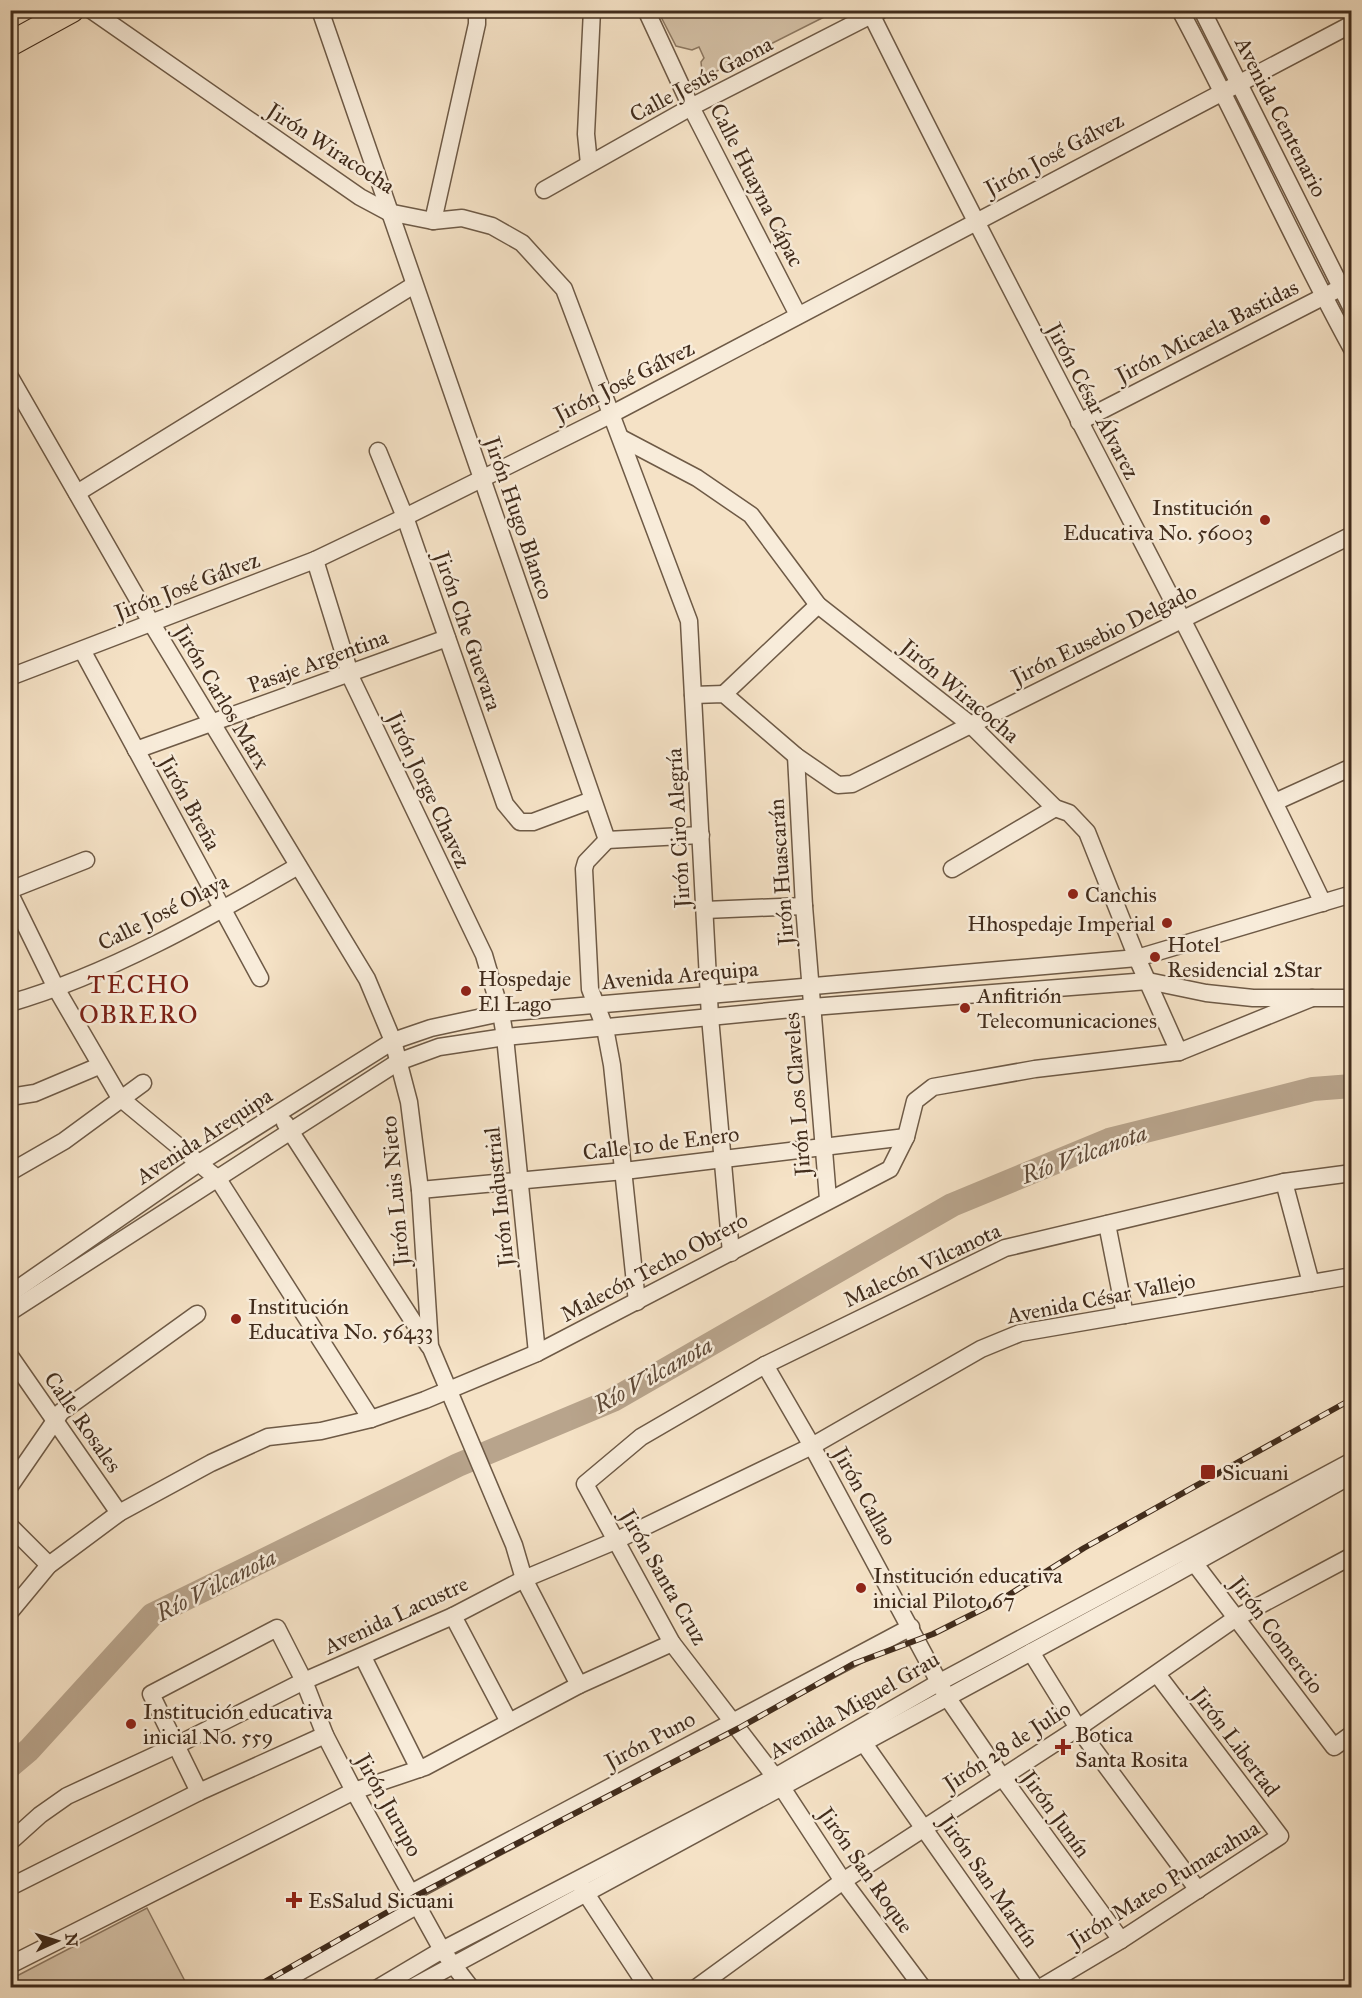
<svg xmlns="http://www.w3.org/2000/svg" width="1362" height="1998" font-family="'IM FELL Great Primer',serif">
<rect width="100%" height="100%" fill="#f5e2c6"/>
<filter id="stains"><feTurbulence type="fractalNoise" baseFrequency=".00333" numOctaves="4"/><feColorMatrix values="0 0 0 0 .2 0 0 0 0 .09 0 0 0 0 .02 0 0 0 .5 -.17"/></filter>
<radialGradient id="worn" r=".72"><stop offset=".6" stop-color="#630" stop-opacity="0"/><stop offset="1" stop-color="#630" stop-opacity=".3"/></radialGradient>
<g fill="#d6c3a9" stroke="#8c7862" stroke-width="1.5">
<path d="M658,11H836L711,74L702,72L701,62L704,58L699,47L692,50L676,46Z"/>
<path d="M147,1908L188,1987H11V1979Z"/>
</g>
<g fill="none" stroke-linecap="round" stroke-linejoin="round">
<path stroke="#b8a48c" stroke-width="24" d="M10,1766L29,1750L152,1615L458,1465L613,1400L952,1205L1109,1140L1313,1089L1352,1086"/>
<defs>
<g id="minor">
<path d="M91,10L360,197L388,212L433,221L462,218L492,226L522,243L564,289L689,621L710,1017L731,1253"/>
<path d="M320,10L607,840"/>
<path d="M646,10L691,107L798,315"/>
<path d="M1180,10C1240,122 1291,238 1352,349"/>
<path d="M1202,10L1352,309"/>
<path d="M872,16C1019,313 1180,603 1323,903"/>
<path d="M589,164L586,134L592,10"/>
<path d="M544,190L691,107L881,10"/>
<path d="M433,221L477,24V10"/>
<path d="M10,377L152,624L367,979L393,1041L409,1102L420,1190L430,1346L514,1545L524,1579L579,1685"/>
<path d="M1079,422L1352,282"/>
<path d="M621,438L697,478L751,515L818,605L971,725L1055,808L1069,813L1087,832L1137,958L1179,1052"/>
<path d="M378,451L405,517L505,804L520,822H533L592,800"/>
<path d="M77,493L414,285"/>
<path d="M315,560L352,680L484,955L501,1013L505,1037L537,1353"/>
<path d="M82,650L260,978"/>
<path d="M10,677L315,560L405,517L610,415L1352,24"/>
<path d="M724,694L818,605"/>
<path d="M693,695L724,694L796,756L838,785L852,784L1352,535"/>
<path d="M136,750L447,638"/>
<path d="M796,756L804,906L828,1199"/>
<path d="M1275,802L1352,767"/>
<path d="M607,840L586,862L584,869L590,989L605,1028L612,1065L637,1302"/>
<path d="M607,840L701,835"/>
<path d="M952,869L1055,808"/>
<path d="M10,890L86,860"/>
<path d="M10,894L57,990L117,1093L125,1102L218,1179L371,1419"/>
<path d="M705,910L804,906"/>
<path d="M10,1003C108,975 210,917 298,866"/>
<path d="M10,1097L35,1093L99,1066"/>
<path d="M285,1123L429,1346"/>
<path d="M10,1172L64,1141L143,1083"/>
<path d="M1284,1182L1311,1283"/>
<path d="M420,1190L624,1171L906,1137"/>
<path d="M1107,1224L1125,1315"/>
<path d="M10,1294L199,1163L393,1041L431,1028L501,1013L1137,958L1352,894"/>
<path d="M10,1312L398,1062L439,1047L505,1037L812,1007L1148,981L1206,993L1253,998H1352"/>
<path d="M10,1356L119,1513"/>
<path d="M765,1365L812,1446L947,1697L1002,1777L1121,1940"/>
<path d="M10,1486L61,1412L197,1314"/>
<path d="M10,1526L49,1565"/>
<path d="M1189,1556L1334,1747L1352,1734"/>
<path d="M10,1612L49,1565L119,1513L211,1463L268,1437L321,1431L371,1419L425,1400L537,1353L890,1169L906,1137L915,1101L933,1087L1035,1069L1179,1052L1312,998"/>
<path d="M453,1616L509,1722"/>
<path d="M1031,1652L1078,1728L1198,1890"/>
<path d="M363,1657L419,1769"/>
<path d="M863,1742L1036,1988"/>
<path d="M199,1792L151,1694L277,1628L304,1681L325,1735L354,1791L442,1950L471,1988"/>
<path d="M10,1842L40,1815L67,1796L175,1746L304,1681L453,1616L524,1579L615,1541L812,1446L981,1349L1020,1333L1352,1276"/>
<path d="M581,1886L648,1988"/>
<path d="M10,1887L199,1792L325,1735"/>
<path d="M411,1893L911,1627"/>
<path d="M10,1965L354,1791L425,1767L579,1685L672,1643"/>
<path d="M271,1988L418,1905"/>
<path d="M378,1988L442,1950L775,1777L938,1683L1352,1461"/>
<path d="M411,1988L1164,1580L1352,1475"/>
<path d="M696,1988L843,1881L1078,1728L1236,1618L1352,1556"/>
<path d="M923,1988L843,1881L775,1777L672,1643L585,1484L641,1437L765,1365L1005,1248L1284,1182L1352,1173"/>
<path d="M1040,1988L1121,1940L1280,1836L1157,1674"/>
</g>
<path id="highway" d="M10,44L72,10"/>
</defs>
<use href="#minor" stroke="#6e5a46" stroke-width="19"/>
<use href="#highway" stroke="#412c1c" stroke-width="26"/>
<use href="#minor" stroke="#f8ecda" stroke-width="16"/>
<use href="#highway" stroke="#f5e2c6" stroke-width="24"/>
<defs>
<path id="rail" d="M254,1988L414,1897L739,1728L853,1664L933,1634L999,1601L1084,1548L1352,1399"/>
</defs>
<use href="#rail" stroke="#412c1c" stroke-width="6"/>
<use href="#rail" stroke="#f8ecda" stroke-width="4" stroke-dasharray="11" stroke-linecap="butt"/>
</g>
<g fill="#8f2418" stroke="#f8ecda" stroke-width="2">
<circle cx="1265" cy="520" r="6"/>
<circle cx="1073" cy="894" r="6"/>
<circle cx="1167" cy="923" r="6"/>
<circle cx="1155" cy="957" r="6"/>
<circle cx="466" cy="991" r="6"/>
<circle cx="965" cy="1008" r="6"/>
<circle cx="236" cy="1319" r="6"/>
<rect x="1200" y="1464" width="16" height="16" rx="3"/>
<circle cx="861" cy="1588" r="6"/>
<circle cx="131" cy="1724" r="6"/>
<path d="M1060 1738h6v6h6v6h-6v6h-6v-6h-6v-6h6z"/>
<path d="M291 1891h6v6h6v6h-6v6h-6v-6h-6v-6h6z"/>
</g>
<g text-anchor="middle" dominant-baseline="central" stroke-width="5" stroke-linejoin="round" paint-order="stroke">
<g font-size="22" fill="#412c1c" stroke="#f8ecda">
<text transform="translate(701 79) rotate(-28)">Calle Jesús Gaona</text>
<text transform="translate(1281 117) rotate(63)">Avenida Centenario</text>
<text transform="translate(331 148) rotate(33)">Jirón Wiracocha</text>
<text transform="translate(1054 154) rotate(-28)">Jirón José Gálvez</text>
<text transform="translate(757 185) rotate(63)">Calle Huayna Cápac</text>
<text transform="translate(1207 331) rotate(-27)">Jirón Micaela Bastidas</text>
<text transform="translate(624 381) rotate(-27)">Jirón José Gálvez</text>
<text transform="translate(1093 401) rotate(62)">Jirón César Álvarez</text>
<text transform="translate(519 518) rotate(71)">Jirón Hugo Blanco</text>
<text transform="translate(187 586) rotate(-21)">Jirón José Gálvez</text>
<text transform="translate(468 631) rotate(71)">Jirón Che Guevara</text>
<text transform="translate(1104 634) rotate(-26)">Jirón Eusebio Delgado</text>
<text transform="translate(318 661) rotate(-20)">Pasaje Argentina</text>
<text transform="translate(960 691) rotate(40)">Jirón Wiracocha</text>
<text transform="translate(222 697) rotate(59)">Jirón Carlos Marx</text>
<text transform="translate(429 790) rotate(65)">Jirón Jorge Chavez</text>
<text transform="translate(190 803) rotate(61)">Jirón Breña</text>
<text transform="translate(678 828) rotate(-93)">Jirón Ciro Alegría</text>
<text transform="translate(781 872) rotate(-94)">Jirón Huascarán</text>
<text transform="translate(163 912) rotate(-27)">Calle José Olaya</text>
<text transform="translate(680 975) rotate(-5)">Avenida Arequipa</text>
<text transform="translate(797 1094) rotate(-94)">Jirón Los Claveles</text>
<text transform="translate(204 1136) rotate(-33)">Avenida Arequipa</text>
<text transform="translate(661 1143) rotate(-7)">Calle 10 de Enero</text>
<text transform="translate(395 1191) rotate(-95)">Jirón Luis Nieto</text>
<text transform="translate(499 1197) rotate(-96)">Jirón Industrial</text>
<text transform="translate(922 1265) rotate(-25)">Malecón Vilcanota</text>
<text transform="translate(654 1267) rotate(-28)">Malecón Techo Obrero</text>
<text transform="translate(1101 1298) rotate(-11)">Avenida César Vallejo</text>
<text transform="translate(83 1422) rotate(55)">Calle Rosales</text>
<text transform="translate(865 1496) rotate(61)">Jirón Callao</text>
<text transform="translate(664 1577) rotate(60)">Jirón Santa Cruz</text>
<text transform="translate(396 1615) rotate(-25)">Avenida Lacustre</text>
<text transform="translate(1277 1635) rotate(53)">Jirón Comercio</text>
<text transform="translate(854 1705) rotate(-30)">Avenida Miguel Grau</text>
<text transform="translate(650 1740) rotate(-28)">Jirón Puno</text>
<text transform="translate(1236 1742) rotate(53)">Jirón Libertad</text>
<text transform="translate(1007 1746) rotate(-33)">Jirón 28 de Julio</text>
<text transform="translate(389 1805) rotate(61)">Jirón Jurupo</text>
<text transform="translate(1056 1814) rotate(54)">Jirón Junín</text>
<text transform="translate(866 1870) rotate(55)">Jirón San Roque</text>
<text transform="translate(989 1881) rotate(55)">Jirón San Martín</text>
<text transform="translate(1164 1884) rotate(-32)">Jirón Mateo Pumacahua</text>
</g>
<g font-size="22" fill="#412c1c" stroke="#f8ecda" text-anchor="start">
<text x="1253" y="507" text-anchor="end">Institución<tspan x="1253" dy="25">Educativa No. 56003</tspan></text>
<text x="1085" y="894">Canchis</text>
<text x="1155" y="923" text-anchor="end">Hhospedaje Imperial</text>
<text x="1167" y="944">Hotel<tspan x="1167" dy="25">Residencial 2Star</tspan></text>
<text x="478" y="978">Hospedaje<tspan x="478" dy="25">El Lago</tspan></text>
<text x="977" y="995">Anfitrión<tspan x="977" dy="25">Telecomunicaciones</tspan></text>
<text x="248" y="1306">Institución<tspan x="248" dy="25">Educativa No. 56433</tspan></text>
<text x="1222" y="1472">Sicuani</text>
<text x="873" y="1575">Institución educativa<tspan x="873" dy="25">inicial Piloto 67</tspan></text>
<text x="143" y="1711">Institución educativa<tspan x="143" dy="25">inicial No. 559</tspan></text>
<text x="1075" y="1734">Botica<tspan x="1075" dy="25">Santa Rosita</tspan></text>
<text x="308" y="1900">EsSalud Sicuani</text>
</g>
<g font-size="24" font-style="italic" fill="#5f4a38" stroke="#f8ecda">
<text transform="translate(1084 1154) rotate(-20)">Río Vilcanota</text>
<text transform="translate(653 1375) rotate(-29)">Río Vilcanota</text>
<text transform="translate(216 1585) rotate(-27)">Río Vilcanota</text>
</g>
<g font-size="26" letter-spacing="1.5" fill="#7a1f14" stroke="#f8ecda">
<text x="139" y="984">TECHO<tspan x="139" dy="30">OBRERO</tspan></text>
</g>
</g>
<rect width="1362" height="1998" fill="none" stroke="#f5e2c6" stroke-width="36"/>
<rect x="12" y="12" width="1338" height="1974" fill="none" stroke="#412c1c" stroke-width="3"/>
<rect x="18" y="18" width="1326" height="1962" fill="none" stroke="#412c1c" stroke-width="1.5"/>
<g transform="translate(57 1941) rotate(86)" stroke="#f8ecda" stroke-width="4.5" paint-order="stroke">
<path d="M0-4.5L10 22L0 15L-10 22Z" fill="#412c1c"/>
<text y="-9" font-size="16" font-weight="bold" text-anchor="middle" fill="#412c1c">N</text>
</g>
<rect width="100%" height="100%" filter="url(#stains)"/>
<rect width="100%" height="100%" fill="url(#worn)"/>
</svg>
